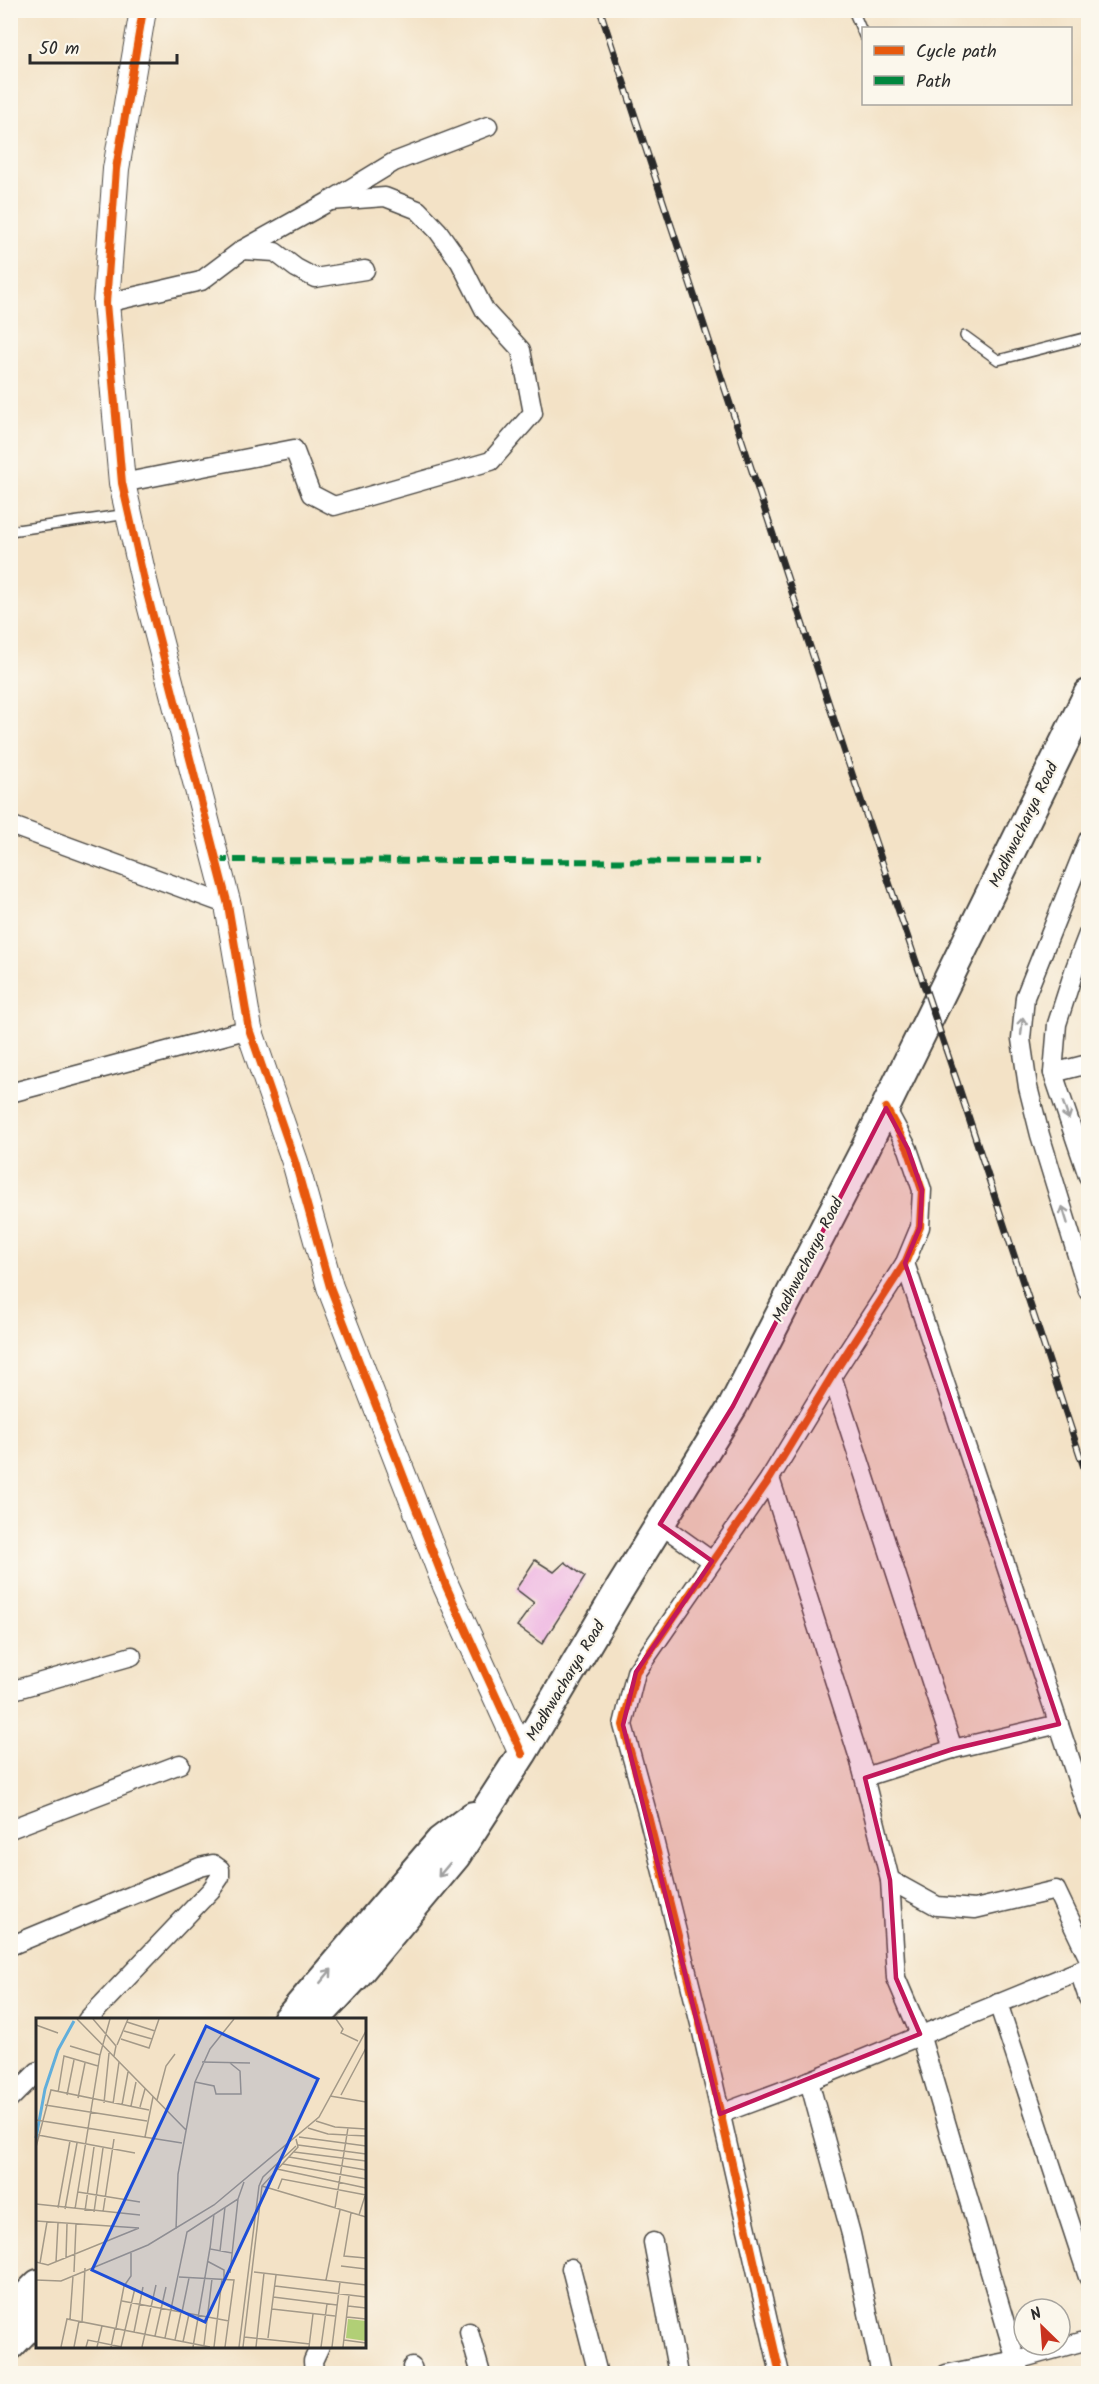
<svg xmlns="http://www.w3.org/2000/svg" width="1099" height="2384" font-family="Kalam,sans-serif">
<rect width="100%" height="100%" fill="#fbf7ec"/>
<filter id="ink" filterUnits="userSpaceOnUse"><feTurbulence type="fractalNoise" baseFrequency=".0167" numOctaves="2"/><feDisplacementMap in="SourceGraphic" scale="12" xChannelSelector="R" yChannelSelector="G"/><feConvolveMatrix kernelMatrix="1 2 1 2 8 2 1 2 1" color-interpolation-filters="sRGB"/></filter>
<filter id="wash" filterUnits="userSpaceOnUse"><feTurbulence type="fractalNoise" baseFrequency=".008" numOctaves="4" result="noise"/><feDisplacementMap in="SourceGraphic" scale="24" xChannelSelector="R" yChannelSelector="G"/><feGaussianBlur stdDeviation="1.35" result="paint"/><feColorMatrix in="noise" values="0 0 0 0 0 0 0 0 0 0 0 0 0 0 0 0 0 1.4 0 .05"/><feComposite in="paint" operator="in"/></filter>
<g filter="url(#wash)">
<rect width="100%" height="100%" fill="#f3e2c6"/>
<g id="blocks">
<path fill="#ecaae1" d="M535,1560L554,1572L565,1562L585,1577L542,1644L517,1626L534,1603L516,1589Z"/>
</g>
</g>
<g filter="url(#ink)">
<use href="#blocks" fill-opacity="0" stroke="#494642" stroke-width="1.5"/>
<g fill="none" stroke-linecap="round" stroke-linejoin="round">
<defs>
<g id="lane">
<path d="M853,10L864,36"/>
<path d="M965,336L998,360L1088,337"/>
<path d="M10,531L128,514"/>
</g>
<g id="street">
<path d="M242,250L275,252L296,268L315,278L365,270"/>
<path d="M106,303L201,281L242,250L330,201L394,162L488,126"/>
<path d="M122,483L294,449L311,494L334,506L491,461L533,413L521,350L485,311L460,262L438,231L418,210L385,197L330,201"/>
<path d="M10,825L228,905"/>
<path d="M1088,840L1025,997L1021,1039L1028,1087L1040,1135L1088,1291"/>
<path d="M1088,934L1075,968L1057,1024L1053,1073L1088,1176"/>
<path d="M1053,1073L1088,1064"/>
<path d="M10,1093L249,1029"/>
<path d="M905,1263L1088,1812"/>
<path d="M832,1376L953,1749"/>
<path d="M770,1478L865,1777L953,1749L1059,1724"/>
<path d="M660,1524L712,1561"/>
<path d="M10,1691L132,1656"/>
<path d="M861,1765L890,1880L896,1978L920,2034L1020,2374"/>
<path d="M10,1829L180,1764"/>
<path d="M890,1880L937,1906L975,1909L1056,1890L1088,1957"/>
<path d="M10,1946L200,1867L213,1864L220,1869V1877L211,1890L87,2020"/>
<path d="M1079,1971L1088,1998"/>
<path d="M998,2003L1088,2277"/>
<path d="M809,2081L851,2234L881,2374"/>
<path d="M10,2099L38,2071"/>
<path d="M720,2114L809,2081L1088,1967"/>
<path d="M653,2242L678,2374"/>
<path d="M571,2268L598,2374"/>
<path d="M469,2332L481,2374"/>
<path d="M412,2367L414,2374"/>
<path d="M314,2374L313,2361L320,2346"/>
<path d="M780,2374L701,2028L648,1816L623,1725L636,1672L770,1478L832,1376L905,1263L920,1227L922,1190L908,1149L886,1108"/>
<path d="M946,2374L1016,2360L1088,2340"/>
</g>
<path id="secondary" d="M143,10L116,169L106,303L122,483L145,585L228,905L249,1029L295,1162L330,1287L446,1586L522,1754"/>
<g id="primary">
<path d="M287,2020L440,1841L473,1816"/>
<path d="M315,2020L356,1976L456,1856L522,1754L618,1592L733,1406L863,1153L1088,694"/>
<path d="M10,2312L38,2284"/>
<path d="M10,2346L38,2317"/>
</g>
</defs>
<use href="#lane" stroke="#494642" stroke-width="12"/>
<use href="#street" stroke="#494642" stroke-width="21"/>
<use href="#secondary" stroke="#494642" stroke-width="28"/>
<use href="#primary" stroke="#494642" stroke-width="32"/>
<use href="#lane" stroke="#fff" stroke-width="9"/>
<use href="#street" stroke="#fff" stroke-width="18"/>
<use href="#secondary" stroke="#fff" stroke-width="26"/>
<use href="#primary" stroke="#fff" stroke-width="28"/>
<defs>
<path id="rail" d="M600,10L848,762L957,1082L1088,1480"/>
</defs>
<use href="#rail" stroke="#2b2b2b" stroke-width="7"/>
<use href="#rail" stroke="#fbf7ec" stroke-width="4.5" stroke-dasharray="14" stroke-linecap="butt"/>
<path stroke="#00873e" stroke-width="6" stroke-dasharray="12 6" stroke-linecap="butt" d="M216,860L760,862"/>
<defs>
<g id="cycleway">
<path d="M143,10L116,169L106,303L122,483L145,585L228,905L249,1029L295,1162L330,1287L446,1586L522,1754"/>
<path d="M780,2374L701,2028L648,1816L623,1725L636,1672L770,1478L832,1376L905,1263L920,1227L922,1190L908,1149L886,1108"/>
</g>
</defs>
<use href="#cycleway" stroke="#fbf7ec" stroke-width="11"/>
<use href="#cycleway" stroke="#e8590c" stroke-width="8"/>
</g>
<defs><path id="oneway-shaft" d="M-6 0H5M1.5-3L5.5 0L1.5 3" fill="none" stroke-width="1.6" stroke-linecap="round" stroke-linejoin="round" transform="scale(1.5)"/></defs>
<g stroke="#a0a0a0">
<use href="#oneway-shaft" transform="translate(1022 1026) rotate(-84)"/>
<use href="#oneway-shaft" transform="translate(1066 1111) rotate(71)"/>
<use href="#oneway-shaft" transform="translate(1065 1215) rotate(-107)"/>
<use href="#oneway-shaft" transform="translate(444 1870) rotate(130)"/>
<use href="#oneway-shaft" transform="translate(326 1976) rotate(-50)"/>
</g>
</g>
<path fill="#c2185b" fill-opacity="0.2" stroke="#c2185b" stroke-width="4.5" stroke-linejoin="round" d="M886,1108L908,1149L922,1190L920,1227L905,1263L1059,1724L953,1749L865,1778L890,1880L896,1978L920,2034L720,2114L623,1725L636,1672L712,1561L660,1524L733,1406Z"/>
<g text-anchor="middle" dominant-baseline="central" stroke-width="4.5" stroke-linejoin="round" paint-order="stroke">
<g font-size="16" fill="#2b2b2b" stroke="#fbf7ec">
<text transform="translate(1024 825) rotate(-64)">Madhwacharya Road</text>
<text transform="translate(808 1260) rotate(-63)">Madhwacharya Road</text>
<text transform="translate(566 1681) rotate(-59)">Madhwacharya Road</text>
</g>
</g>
<g transform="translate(36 2018)">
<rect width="330" height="330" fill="#f3e2c6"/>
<path d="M312,301L330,303V323L310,320Z" fill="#b1cf76"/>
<path fill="none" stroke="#61aedb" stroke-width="3" d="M0,120L9,71L22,32L38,3"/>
<path fill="none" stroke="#a39988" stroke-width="1.5" d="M41,1L150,112M57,1L80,28L78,38M300,1L307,11L305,15L322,23M91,4L119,13M0,7L22,15M88,13L116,21M85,21L113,30L123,1M81,27L92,1M34,28L64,37M166,44L214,45M159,64L178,68L180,76H205L204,53L194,45M22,75L28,38L62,48M31,77L38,42M305,77L330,30M294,78L330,84M42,80L49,45M121,82L130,48L139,36M68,85L73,35M77,86L83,44M9,87L111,103M86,87L92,54M95,88L100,64M104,89L109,71M0,102L146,125M280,103L299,109L330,111M272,110L292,116L330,118M2,117L99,135M109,119L117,79M263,119L330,128M262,127L330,136M0,129L15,72L113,92M258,134L330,143M253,139L330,152M247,146L330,161M241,151L330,170M226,168L330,199M242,171L246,161L330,177M42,174L104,184M0,186L104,197M22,190L34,123M299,190L312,110M29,191L41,125M39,191L64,37L74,1M49,193L58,129M58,194L67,130M67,194L78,121M315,195L308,238L330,240M178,196L174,231L196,235M323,197L329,178M0,203L103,210M140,211L142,156L159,64L174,31L198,1M184,233L189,189M30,240L31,206M171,243L188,252V261M0,244L12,247L103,210M20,244L22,205M4,245L11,204M305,248L330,251M38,254L40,206M218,254L330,267M194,255L202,181M143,259L198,262L189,329M0,262L25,263L112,227L178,187L283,99L330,13M290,262L304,192M239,268L330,279M237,279L301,287M86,283L193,303M312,288L330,290M236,291L299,298M146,294L153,260M311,299L330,301M34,301L37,258M46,304L49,250M80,310L88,268L95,258V234M98,314L107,269M119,318L130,269M208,319L274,326M129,320L151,214L202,181L208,164M232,320L240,257M139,322L145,294M308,322L330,325M147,324L153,296M168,327L176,261M25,329L31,301L174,329M38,329L43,303M50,329L52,322L86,329M61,329L66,308M75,329L79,310M85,329L99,270M106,329L120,267M157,329L174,230M178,329L186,261M203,329L223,168L227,159L260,128M207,329L226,168L262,129L260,121M220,329L228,255M273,329L277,296M285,329L291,286M296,329L304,264M307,329L313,277"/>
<path fill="#1d4ed8" fill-opacity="0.15" stroke="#1d4ed8" stroke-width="3" d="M170,8L282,61L169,304L56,252Z"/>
<rect width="330" height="330" fill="none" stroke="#2b2b2b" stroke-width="3"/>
</g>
<rect width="1099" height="2384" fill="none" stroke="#fbf7ec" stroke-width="36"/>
<rect x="862" y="27" width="210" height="78" fill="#fbf7ec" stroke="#a8a59f" stroke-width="1.5"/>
<rect x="874" y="46" width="30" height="9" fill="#e8590c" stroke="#a8a59f" stroke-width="1.5"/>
<text x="916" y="57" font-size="18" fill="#2b2b2b">Cycle path</text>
<rect x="874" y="76" width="30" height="9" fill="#00873e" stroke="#a8a59f" stroke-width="1.5"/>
<text x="916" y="87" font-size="18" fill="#2b2b2b">Path</text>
<g transform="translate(1042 2327) rotate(335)"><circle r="28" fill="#fbf7ec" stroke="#a8a59f" stroke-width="1.5"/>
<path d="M0-4.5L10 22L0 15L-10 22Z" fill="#c8321e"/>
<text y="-9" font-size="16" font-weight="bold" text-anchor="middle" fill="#2b2b2b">N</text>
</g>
<path d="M30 54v9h147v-9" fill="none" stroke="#2b2b2b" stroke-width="3"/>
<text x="39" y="54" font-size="18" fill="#2b2b2b" stroke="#fbf7ec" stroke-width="4.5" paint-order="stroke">50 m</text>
</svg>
